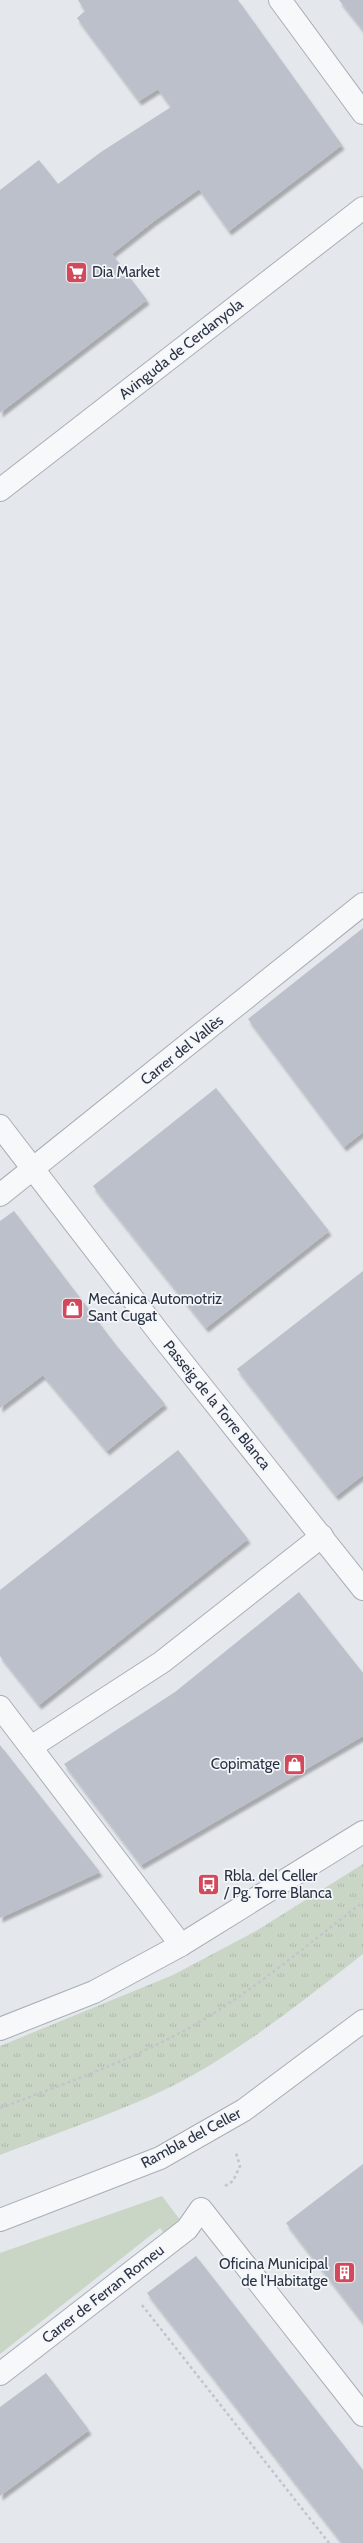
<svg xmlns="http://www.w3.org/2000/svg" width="363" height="2543" font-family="Cabin,sans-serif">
<defs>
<pattern id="grass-tufts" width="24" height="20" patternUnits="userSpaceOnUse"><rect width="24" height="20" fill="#c9d6c5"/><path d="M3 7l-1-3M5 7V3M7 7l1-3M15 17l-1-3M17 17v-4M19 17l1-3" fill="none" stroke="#adb8ab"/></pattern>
<filter id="shadow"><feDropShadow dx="2.5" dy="4.5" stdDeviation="1" flood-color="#0004"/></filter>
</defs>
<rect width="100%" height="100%" fill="#e4e7ec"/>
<path fill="url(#grass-tufts)" d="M363,1864V1954C308,1997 253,2041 193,2075C136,2107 61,2131 0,2155V2046L173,1975L256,1931Z"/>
<path fill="#c9d6c5" d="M162,2196L187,2229L170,2242L160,2228L0,2354V2253Z"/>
<g fill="#bbc0ca" filter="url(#shadow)">
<path d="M78,0H238L342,145L229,231L199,189L154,221L112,254L147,300L0,413V190L39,160L58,184L101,152L171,107L158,89L139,101L77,18L85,11Z"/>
<path d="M339,0H363V30Z"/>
<path d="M363,928V1132L344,1147L248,1019Z"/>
<path d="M216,1088L329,1231L206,1328L93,1186Z"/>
<path d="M14,1211L116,1345L165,1404L107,1451L43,1375L0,1408V1221Z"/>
<path d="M363,1271V1475L336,1496L237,1369Z"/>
<path d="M178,1450L248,1539L39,1705L0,1656V1590Z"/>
<path d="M299,1592L363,1673V1736L141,1865L64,1764L175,1692Z"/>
<path d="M0,1745L100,1872L0,1918Z"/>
<path d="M363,2164V2323L286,2223Z"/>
<path d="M196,2256L363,2470V2543H342L147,2293Z"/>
<path d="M46,2373L89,2430L0,2496V2407Z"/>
</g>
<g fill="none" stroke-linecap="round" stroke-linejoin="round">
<defs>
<g id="minor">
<path d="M280,0L363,113"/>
<path d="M0,490L363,208"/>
<path d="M0,1126L163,1338L363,1589"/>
<path d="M0,1195L363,904"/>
<path d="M0,1707L181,1945"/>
<path d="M31,1747L162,1662L322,1536"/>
<path d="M0,2029L94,1992L181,1945L363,1832"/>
<path d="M0,2220L160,2158L244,2110L363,2021"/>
<path d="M0,2374L187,2229L201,2209L363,2415"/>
</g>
</defs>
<use href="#minor" stroke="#a9aeb7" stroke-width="24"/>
<g stroke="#c2c5cb" stroke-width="2.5" stroke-dasharray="3 3" stroke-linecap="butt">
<path d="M0,2108C64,2084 129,2061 189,2028C251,1993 307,1945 363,1902"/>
<path d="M225,2186L233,2181L240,2166L236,2153"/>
<path d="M142,2305L329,2543"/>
</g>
<use href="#minor" stroke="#f7f8fa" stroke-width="22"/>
</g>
<defs>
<symbol id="supermarket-square" viewBox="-11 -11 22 22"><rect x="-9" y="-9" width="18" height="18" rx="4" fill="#d1495b" stroke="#f4f6f9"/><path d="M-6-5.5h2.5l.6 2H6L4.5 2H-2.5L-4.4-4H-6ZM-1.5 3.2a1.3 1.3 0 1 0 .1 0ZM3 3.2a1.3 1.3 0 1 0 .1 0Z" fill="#fff"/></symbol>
<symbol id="shop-square" viewBox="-11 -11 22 22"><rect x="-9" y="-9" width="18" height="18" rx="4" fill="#d1495b" stroke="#f4f6f9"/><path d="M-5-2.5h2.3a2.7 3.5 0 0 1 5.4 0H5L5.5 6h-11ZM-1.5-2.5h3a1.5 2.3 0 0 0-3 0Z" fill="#fff"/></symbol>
<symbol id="bus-square" viewBox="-11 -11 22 22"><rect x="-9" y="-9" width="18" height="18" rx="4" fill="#d1495b" stroke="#f4f6f9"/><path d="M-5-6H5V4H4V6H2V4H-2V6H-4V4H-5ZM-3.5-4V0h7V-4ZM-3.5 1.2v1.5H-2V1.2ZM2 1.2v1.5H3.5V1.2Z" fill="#fff"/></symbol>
<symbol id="building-square" viewBox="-11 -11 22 22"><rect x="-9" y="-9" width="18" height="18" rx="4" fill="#d1495b" stroke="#f4f6f9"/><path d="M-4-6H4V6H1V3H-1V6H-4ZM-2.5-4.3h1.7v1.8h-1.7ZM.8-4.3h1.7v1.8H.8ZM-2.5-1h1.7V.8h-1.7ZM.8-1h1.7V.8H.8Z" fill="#fff"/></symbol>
</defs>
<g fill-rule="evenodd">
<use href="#supermarket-square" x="64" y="260" width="25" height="25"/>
<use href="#shop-square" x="60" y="1296" width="25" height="25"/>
<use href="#shop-square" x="282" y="1752" width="25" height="25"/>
<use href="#bus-square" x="196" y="1872" width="25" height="25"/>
<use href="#building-square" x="332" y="2260" width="25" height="25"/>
</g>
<g text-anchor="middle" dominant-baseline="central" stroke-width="3.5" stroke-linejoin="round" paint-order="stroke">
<g font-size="15" fill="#2b3445" stroke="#f4f6f9" text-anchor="start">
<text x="92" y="272">Dia Market</text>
<text x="88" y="1299">Mecánica Automotriz<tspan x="88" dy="17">Sant Cugat</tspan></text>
<text x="280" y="1764" text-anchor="end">Copimatge</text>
<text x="224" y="1876">Rbla. del Celler<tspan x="224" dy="17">/ Pg. Torre Blanca</tspan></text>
<text x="328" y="2264" text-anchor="end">Oficina Municipal<tspan x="328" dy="17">de l'Habitatge</tspan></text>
</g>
<g font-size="15" fill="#2b3445" stroke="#f4f6f9">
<text transform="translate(181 349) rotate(-38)">Avinguda de Cerdanyola</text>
<text transform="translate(182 1050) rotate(-39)">Carrer del Vallès</text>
<text transform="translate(217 1405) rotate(51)">Passeig de la Torre Blanca</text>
<text transform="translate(191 2138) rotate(-28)">Rambla del Celler</text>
<text transform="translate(103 2294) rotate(-38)">Carrer de Ferran Romeu</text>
</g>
</g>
</svg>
